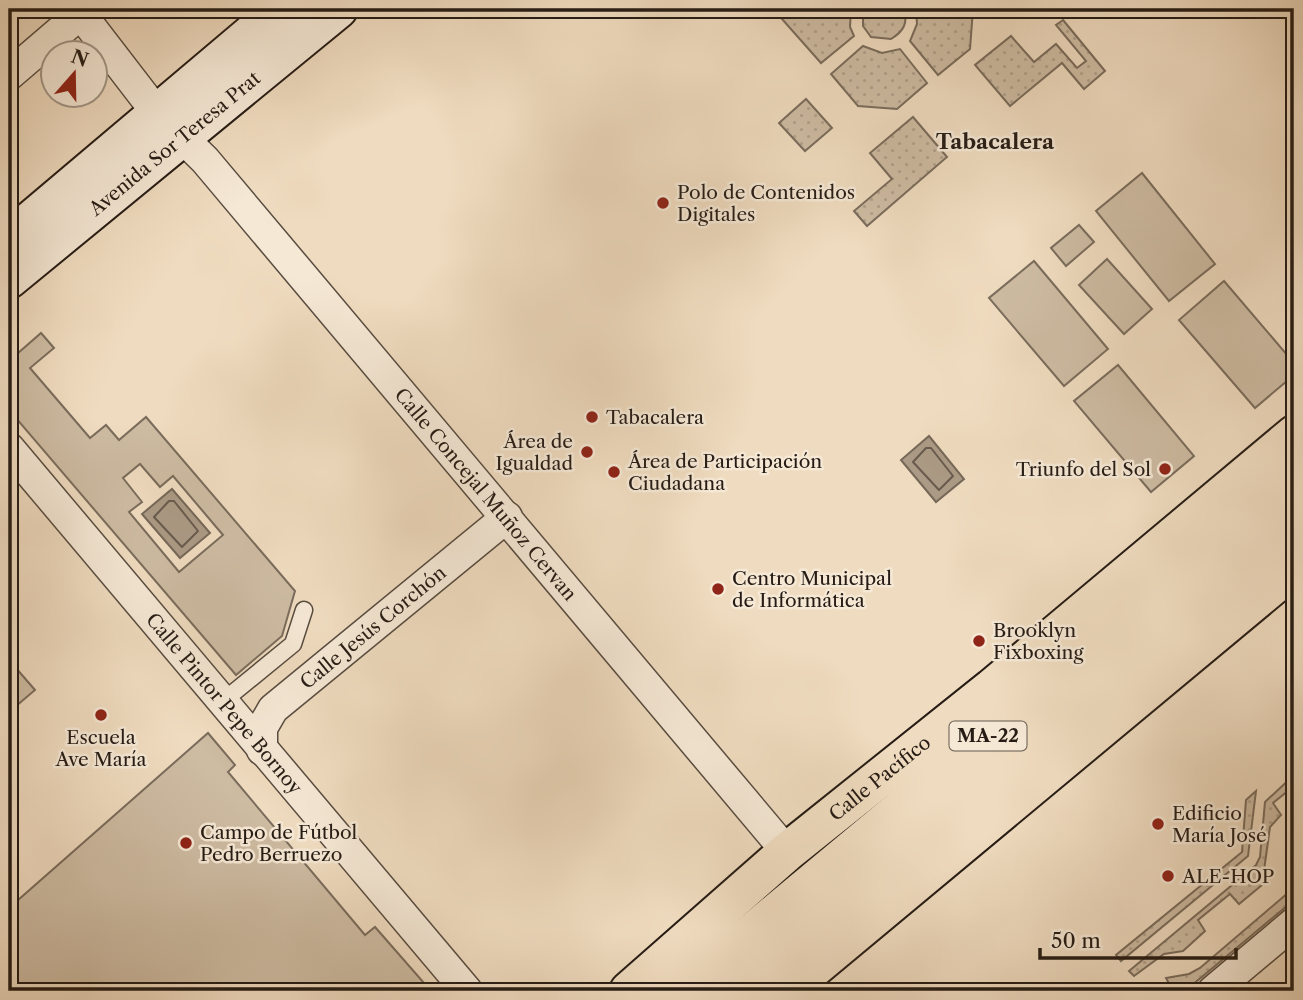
<svg xmlns="http://www.w3.org/2000/svg" width="1303" height="1000" font-family="'Libre Caslon Text',serif">
<defs>
<pattern id="park-dots" width="8" height="8" patternUnits="userSpaceOnUse" patternTransform="scale(1.75)"><rect width="8" height="8" fill="#cdbba2"/><path d="M2 2h.1M6 6h.1" fill="none" stroke="#b0a08b" stroke-width="1.8" stroke-linecap="round"/></pattern>
</defs>
<rect width="100%" height="100%" fill="#efdbbf"/>
<filter id="stains"><feTurbulence type="fractalNoise" baseFrequency=".00286" numOctaves="4"/><feColorMatrix values="0 0 0 0 .2 0 0 0 0 .09 0 0 0 0 .02 0 0 0 .5 -.17"/></filter>
<radialGradient id="worn" r=".72"><stop offset=".6" stop-color="#630" stop-opacity="0"/><stop offset="1" stop-color="#630" stop-opacity=".3"/></radialGradient>
<g fill="#cdbba2" stroke="#7a6c5c" stroke-width="2" fill-rule="evenodd">
<path d="M1142,173L1215,264L1169,301L1096,211Z"/>
<path d="M1079,225L1094,242L1066,266L1051,248Z"/>
<path d="M1107,259L1152,309L1124,334L1079,285Z"/>
<path d="M1034,261L1108,349L1064,386L989,298Z"/>
<path d="M1224,281L1294,363V375L1255,408L1179,320Z"/>
<path d="M41,333L54,348L30,368L90,438L106,425L119,440L146,417L295,591L282,636L236,675L9,410V361ZM140,464L160,487L173,476L223,535L179,572L129,512L142,502L123,478Z"/>
<path d="M1118,365L1194,456L1151,492L1074,401Z"/>
<path d="M9,660L35,690L9,712Z"/>
<path d="M208,733L235,765L228,772L365,935L375,927L431,991H9V908Z"/>
</g>
<g fill="url(#park-dots)" stroke="#7a6c5c" stroke-width="2">
<path d="M851,9L850,27L854,36L821,63L774,10Z"/>
<path d="M863,9H904C908,23 904,31 891,39L871,37L863,26Z"/>
<path d="M916,9H973L970,49L938,75L910,41L917,24Z"/>
<path d="M1063,20L1105,71L1084,89L1062,63L1010,106L975,65L1011,36L1034,62L1056,44L1077,68L1086,61L1056,25Z"/>
<path d="M863,46L882,53L900,49L927,83L897,109L858,106L831,74Z"/>
<path d="M806,99L832,128L805,151L779,123Z"/>
<path d="M913,117L947,157L867,226L854,211L892,179L870,153Z"/>
<path d="M1294,775V786L1273,803L1281,815L1270,827L1262,885L1239,904L1230,894L1198,920L1205,931L1183,951L1164,954L1134,976L1129,971L1256,865L1260,857L1265,802Z"/>
<path d="M1256,791L1248,856L1121,961L1116,955L1242,852L1246,800Z"/>
<path d="M1294,859V900L1185,991H1173L1166,978L1189,974L1200,968L1289,892Z"/>
</g>
<g fill="#ab9a85" stroke="#766858" stroke-width="2">
<path d="M929,436L964,479L936,502L901,460Z"/>
<path d="M172,489L210,533L180,558L142,514Z"/>
</g>
<g fill="none" stroke-linecap="round" stroke-linejoin="round">
<g stroke="#685b4d" stroke-width="2">
<path d="M926,448H931L953,476L939,490L913,462Z"/>
<path d="M169,501H174L198,531L182,547L154,517Z"/>
</g>
<defs>
<path id="lane" d="M222,702L293,644L304,610"/>
<g id="street">
<path id="s1" d="M77,9L157,113L205,160L787,852"/>
<path d="M9,75L86,9"/>
<path id="s2" d="M9,448L467,991"/>
<path id="s3" d="M262,750V728L273,709L507,517"/>
<path d="M1213,991L1294,923"/>
</g>
<g id="secondary">
<path d="M9,239L281,9"/>
<path id="s4" d="M9,279L338,9"/>
</g>
<g id="primary">
<path id="s5" d="M629,991L787,852L992,688L1294,435"/>
<path d="M682,991L1294,482"/>
<path d="M737,991L1294,527"/>
<path d="M786,991L1294,568"/>
</g>
</defs>
<use href="#lane" stroke="#584c40" stroke-width="19"/>
<use href="#street" stroke="#584c40" stroke-width="33"/>
<use href="#secondary" stroke="#261c15" stroke-width="42"/>
<use href="#primary" stroke="#261c15" stroke-width="42"/>
<use href="#lane" stroke="#f5e8d5" stroke-width="16"/>
<use href="#street" stroke="#f5e8d5" stroke-width="30"/>
<use href="#secondary" stroke="#f5e8d5" stroke-width="38"/>
<use href="#primary" stroke="#efdbbf" stroke-width="38"/>
</g>
<g fill="#8f2418" stroke="#f5e8d5" stroke-width="2.5">
<circle cx="663" cy="203" r="7"/>
<circle cx="592" cy="417" r="7"/>
<circle cx="587" cy="452" r="7"/>
<circle cx="1165" cy="469" r="7"/>
<circle cx="614" cy="472" r="7"/>
<circle cx="718" cy="589" r="7"/>
<circle cx="979" cy="641" r="7"/>
<circle cx="101" cy="715" r="7"/>
<circle cx="1158" cy="824" r="7"/>
<circle cx="186" cy="843" r="7"/>
<circle cx="1168" cy="876" r="7"/>
</g>
<g text-anchor="middle" dominant-baseline="central" stroke-width="5" stroke-linejoin="round" paint-order="stroke">
<rect fill="#f5e8d5" stroke="#64594f" stroke-width="2" x="949.5" y="721.5" width="77" height="29" rx="5"/>
<g font-size="18" font-weight="bold" fill="#261c15">
<text x="988" y="736">MA-22</text>
</g>
<g font-size="19" fill="#261c15" stroke="#f5e8d5">
<text stroke="none"><textPath href="#s4" startOffset="214">Avenida Sor Teresa Prat</textPath></text>
<text stroke="none"><textPath href="#s1" startOffset="635">Calle Concejal Muñoz Cervan</textPath></text>
<text stroke="none"><textPath href="#s3" startOffset="173">Calle Jesús Corchón</textPath></text>
<text stroke="none"><textPath href="#s2" startOffset="334">Calle Pintor Pepe Bornoy</textPath></text>
<text stroke="none"><textPath href="#s5" startOffset="329">Calle Pacífico</textPath></text>
</g>
<g font-size="19" fill="#261c15" stroke="#f5e8d5" text-anchor="start">
<text x="677" y="192">Polo de Contenidos<tspan x="677" dy="22">Digitales</tspan></text>
<text x="606" y="417">Tabacalera</text>
<text x="573" y="441" text-anchor="end">Área de<tspan x="573" dy="22">Igualdad</tspan></text>
<text x="628" y="461">Área de Participación<tspan x="628" dy="22">Ciudadana</tspan></text>
<text x="1151" y="469" text-anchor="end">Triunfo del Sol</text>
<text x="732" y="578">Centro Municipal<tspan x="732" dy="22">de Informática</tspan></text>
<text x="993" y="630">Brooklyn<tspan x="993" dy="22">Fixboxing</tspan></text>
<text x="101" y="737" text-anchor="middle">Escuela<tspan x="101" dy="22">Ave María</tspan></text>
<text x="1172" y="813">Edificio<tspan x="1172" dy="22">María José</tspan></text>
<text x="200" y="832">Campo de Fútbol<tspan x="200" dy="22">Pedro Berruezo</tspan></text>
<text x="1182" y="876">ALE-HOP</text>
</g>
<g font-size="21" font-weight="bold" fill="#261c15" stroke="#f5e8d5">
<text x="995" y="141">Tabacalera</text>
</g>
</g>
<rect width="1303" height="1000" fill="none" stroke="#efdbbf" stroke-width="35"/>
<rect x="10" y="10" width="1282" height="979" fill="none" stroke="#261c15" stroke-width="3.5"/>
<rect x="18" y="18" width="1268" height="965" fill="none" stroke="#261c15" stroke-width="2"/>
<g transform="translate(74 74) rotate(20)"><circle r="33" fill="#f5e8d5" stroke="#a29688" stroke-width="2"/>
<path d="M0-5L12 26L0 18L-12 26Z" fill="#8f2418"/>
<text y="-10" font-size="19" font-weight="bold" text-anchor="middle" fill="#261c15">N</text>
</g>
<path d="M1040 948v10h196v-10" fill="none" stroke="#261c15" stroke-width="3.5"/>
<text x="1051" y="948" font-size="21" fill="#261c15" stroke="#f5e8d5" stroke-width="5" paint-order="stroke">50 m</text>
<rect width="100%" height="100%" filter="url(#stains)"/>
<rect width="100%" height="100%" fill="url(#worn)"/>
</svg>
